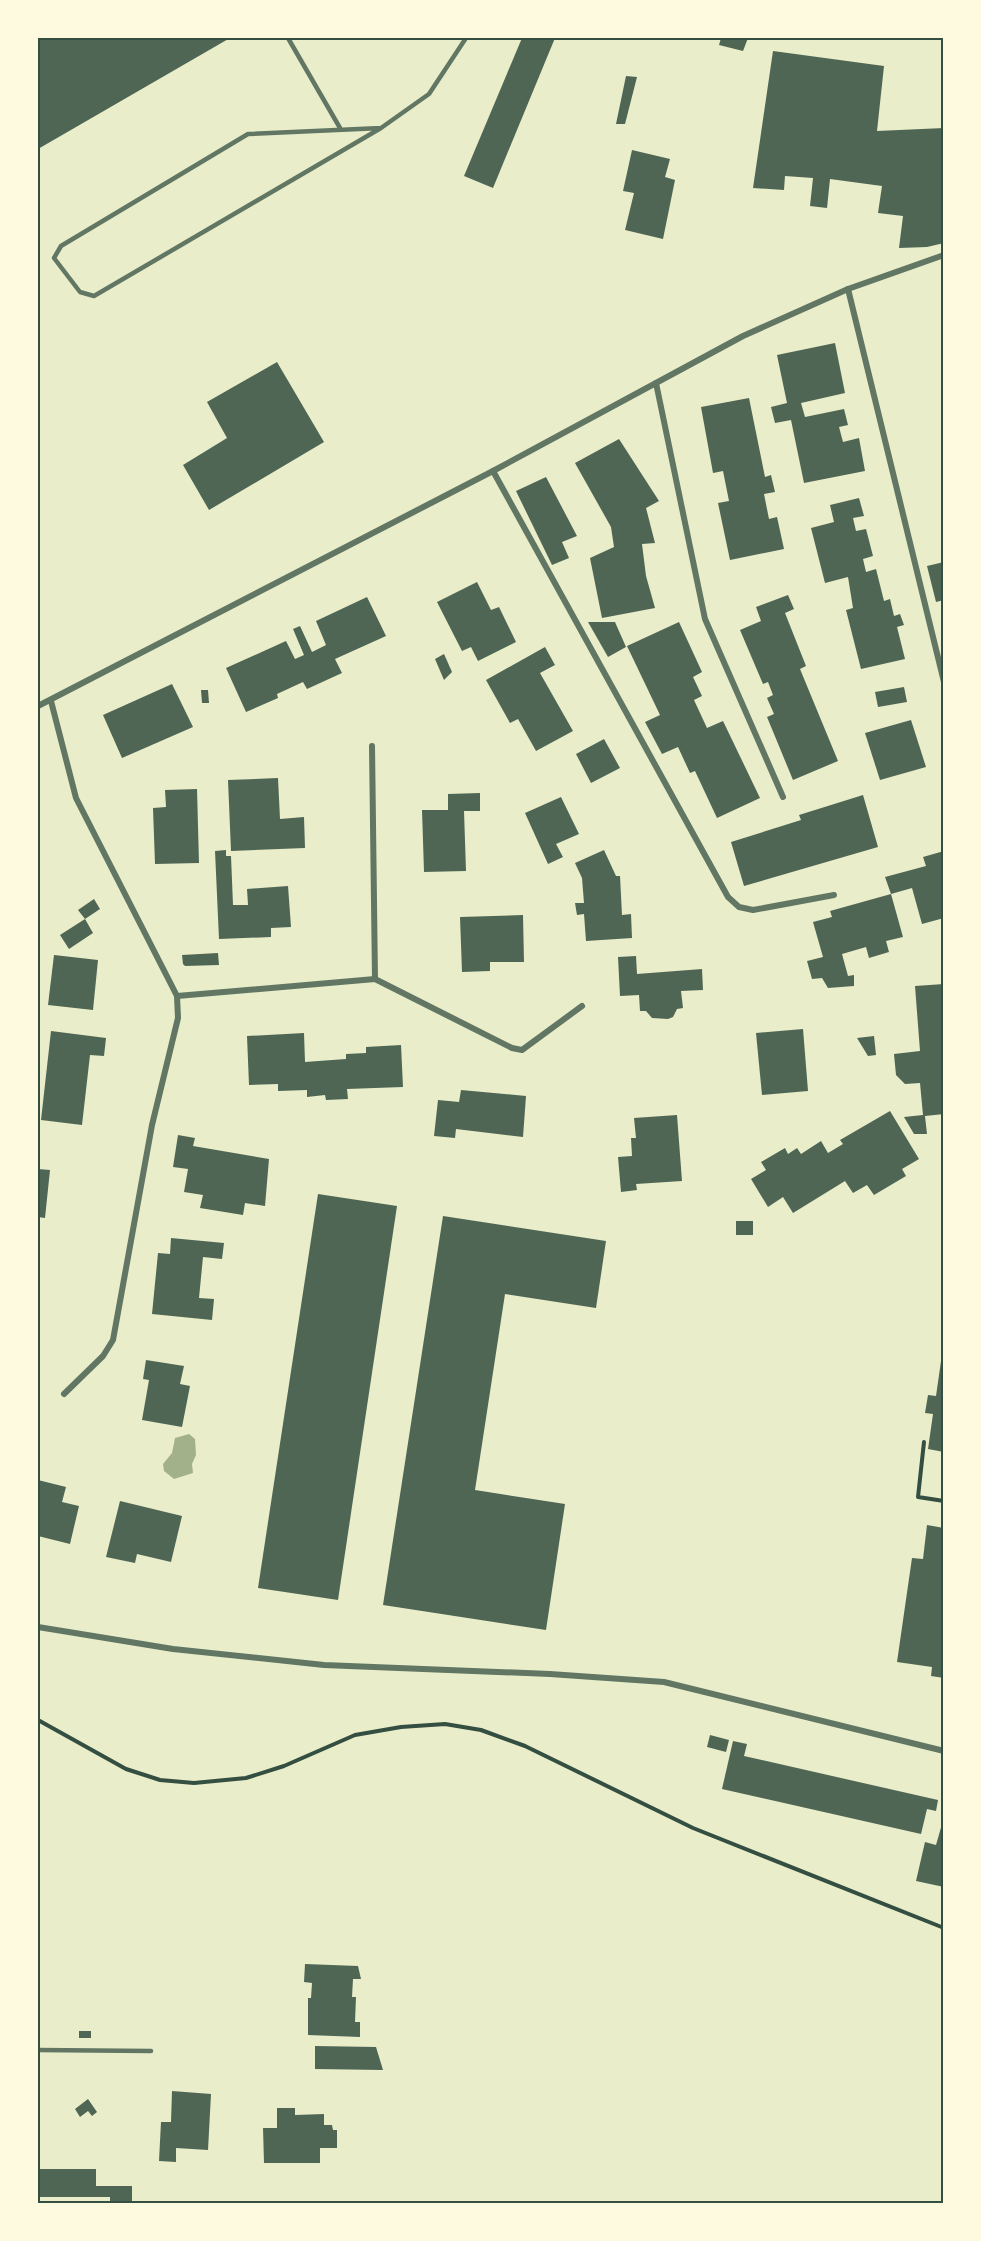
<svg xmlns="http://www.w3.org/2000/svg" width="981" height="2241" font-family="Arial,sans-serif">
<rect width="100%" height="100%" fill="#e9edc9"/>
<path fill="#a3b18a" d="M189,1434L195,1439L196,1455L192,1464L193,1473L174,1479L164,1471L163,1464L172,1453L175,1438Z"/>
<g fill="#4f6655">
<path d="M38,38H230L38,149Z"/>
<path d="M522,38H555L493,188L464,176Z"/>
<path d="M721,38H748L743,51L719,45Z"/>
<path d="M773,51L884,66L877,131L944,128V243L927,247L899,248L903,216L878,213L882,186L830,179L827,208L810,206L813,178L785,176L784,190L753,188Z"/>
<path d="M626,76L637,77L625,124H616Z"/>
<path d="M632,150L670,159L665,177L675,180L663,239L625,230L634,193L623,191Z"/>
<path d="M835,343L845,393L801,403L805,417L844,409L848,425L839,427L843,442L859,438L865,471L804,483L791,420L775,423L771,407L787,403L777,355Z"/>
<path d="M277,362L324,442L209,510L183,465L227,438L207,402Z"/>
<path d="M749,398L765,477L771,475L775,492L764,494L769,519L777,517L784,549L730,560L718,503L729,501L723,471L713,473L701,407Z"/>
<path d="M619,439L659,501L646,508L655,543L642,544L646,576L655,608L602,618L590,558L614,547L611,527L575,463Z"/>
<path d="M546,477L577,536L562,542L569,558L552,565L516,491Z"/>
<path d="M859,498L864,516L853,518L856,531L866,529L873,556L863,559L866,572L876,569L884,601L890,599L894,616L900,614L904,625L897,627L905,659L861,669L846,610L853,608L848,577L825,583L811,528L834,522L830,505Z"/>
<path d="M944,562V600L936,602L927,566Z"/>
<path d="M477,582L491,610L499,607L516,642L478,661L471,647L462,651L437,602Z"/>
<path d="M788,595L794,609L785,613L806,666L800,669L838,761L793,780L767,717L774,714L767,698L773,695L768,682L763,684L740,630L761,621L756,607Z"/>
<path d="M367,597L386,636L335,659L342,673L307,689L303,682L277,694L278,698L246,712L226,668L286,641L295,659L304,655L293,629L300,626L312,652L326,645L316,621Z"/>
<path d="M588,622H615L626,647L608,657Z"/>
<path d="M679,622L702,672L693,677L702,696L694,700L707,728L723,721L760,798L717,818L695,771L690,773L678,747L662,754L645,722L660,715L627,646Z"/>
<path d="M545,647L555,665L540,673L573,731L536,751L518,719L510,723L486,680Z"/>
<path d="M444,654L452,672L444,680L435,659Z"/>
<path d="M172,684L193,727L122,758L103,715Z"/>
<path d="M904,687L907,702L878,707L875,692Z"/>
<path d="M201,690H208L209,703H202Z"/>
<path d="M911,720L926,767L880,780L865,733Z"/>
<path d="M604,739L620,768L591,783L576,754Z"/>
<path d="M278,778L280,819L304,817L305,848L231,851L228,780Z"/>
<path d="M197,789L199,863L155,864L153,808L166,807L165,790Z"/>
<path d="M480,793V811H464L466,871L424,872L422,810H448V794Z"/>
<path d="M863,795L878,847L744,886L731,842L801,820L799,815Z"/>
<path d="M561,797L579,834L556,844L563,857L548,864L525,813Z"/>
<path d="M226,850V856H231L233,905H248L247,889L288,886L291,927L271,928V937L219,939L215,851Z"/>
<path d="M604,850L616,876H620L622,915L631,914L632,938L586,941L584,914L577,915L575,903H584L582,878L575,863Z"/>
<path d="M944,851V918L922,924L912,888L891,894L903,937L886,941L889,952L869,958L866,947L842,954L848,976L854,975V986L828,988L822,978L812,979L807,961L823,957L813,922L832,917L830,911L891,894L885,877L926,866L923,857Z"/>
<path d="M94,899L100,909L85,919L78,910Z"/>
<path d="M523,915L524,962H490V971L462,972L460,917Z"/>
<path d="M85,919L93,933L69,949L60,935Z"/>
<path d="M218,953L219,965L185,966L183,964L182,955Z"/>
<path d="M54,955L98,960L93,1010L48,1005Z"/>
<path d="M636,956L637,974L702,969L703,990L681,991L683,1008L677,1009L673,1017L668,1019L652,1018L646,1011H640L639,995L620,996L618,957Z"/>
<path d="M944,984V1114L925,1116L927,1134H914L904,1117L923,1115L920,1083L905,1084L896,1075L894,1054L920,1051L915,986Z"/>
<path d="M803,1029L808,1091L762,1095L756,1033Z"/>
<path d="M51,1031L106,1038L104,1056L90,1055L82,1125L41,1120Z"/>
<path d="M304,1033L305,1062L346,1059V1054L366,1053V1047L401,1045L403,1087L347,1089L348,1099L326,1100L325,1095L307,1097V1090L278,1091V1084L249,1085L247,1036Z"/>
<path d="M874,1036L876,1055L868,1056L857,1038Z"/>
<path d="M461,1090L526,1096L523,1137L456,1129L455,1138L434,1136L438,1100L459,1102Z"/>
<path d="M890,1111L919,1159L902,1169L906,1176L874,1195L867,1185L853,1193L845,1181L793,1213L783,1197L768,1207L751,1179L766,1170L761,1162L785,1148L788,1154L797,1148L801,1154L821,1141L828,1153L843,1144L840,1140Z"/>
<path d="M677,1115L682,1181L636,1184L637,1190L621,1192L618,1157L632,1156L631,1138H636L634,1118Z"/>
<path d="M178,1135L195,1138L193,1146L269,1159L265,1206L245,1203L243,1215L200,1208L203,1195L184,1192L188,1169L173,1167Z"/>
<path d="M38,1169L50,1170L45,1218L38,1217Z"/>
<path d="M318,1194L397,1206L338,1600L258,1588Z"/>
<path d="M443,1216L606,1241L596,1308L505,1294L475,1490L565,1504L546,1630L383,1605Z"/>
<rect x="736" y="1221" width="17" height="14"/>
<path d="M171,1238L224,1243L222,1259L203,1257L199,1298L214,1299L212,1320L152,1314L158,1253L170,1254Z"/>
<rect x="38" y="1252" width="2" height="68"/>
<path d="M146,1360L184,1366L180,1384L190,1386L182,1427L142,1420L149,1380L143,1379Z"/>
<path d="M941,1361H944V1452L928,1449L933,1414L925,1413L928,1395L936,1396Z"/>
<path d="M38,1480L66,1487L62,1502L79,1506L70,1544L38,1536Z"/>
<path d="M120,1501L182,1516L171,1562L137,1554L135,1563L106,1557Z"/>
<path d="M927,1525L944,1528V1678L931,1676L932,1667L897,1662L912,1558L923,1559Z"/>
<path d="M710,1735L729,1740L726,1752L707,1747Z"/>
<path d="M733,1741L747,1744L744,1756L938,1800L936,1811L927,1809L921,1834L722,1789Z"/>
<path d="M944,1817V1887L916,1881L925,1842L936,1845Z"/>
<path d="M305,1964L358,1966L361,1979H353L352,1997H356L355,2022H360V2037L308,2035V1998H311L312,1983L304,1982Z"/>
<rect x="79" y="2031" width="12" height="7"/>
<path d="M315,2046L376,2047L383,2070L315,2069Z"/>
<path d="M172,2091L211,2094L208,2150L176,2148V2162L159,2161L161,2122H171Z"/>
<path d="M88,2099L97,2112L92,2116L88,2111L80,2117L75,2109Z"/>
<path d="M277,2108H295V2115L324,2114V2125H332L333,2130H337V2148H320V2163H264L263,2128H277Z"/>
<path d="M38,2169H96V2186H132V2204H110V2197H38Z"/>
</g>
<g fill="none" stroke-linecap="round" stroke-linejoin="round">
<g stroke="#344e41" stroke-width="4">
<path d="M924,1442L918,1497L944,1501"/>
<path d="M38,1720L126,1769L160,1780L194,1783L246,1778L284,1766L355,1735L401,1727L445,1724L481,1730L525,1746L693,1828L944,1928"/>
</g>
<g stroke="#617663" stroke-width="4.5">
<path d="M288,38L340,128"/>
<path d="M381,128L248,134L61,246L54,258L80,292L94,296L381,128L429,94L466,38"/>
<path d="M38,2050L151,2051"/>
</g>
<g stroke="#617663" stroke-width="6">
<path d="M848,289L944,682"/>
<path d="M656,383L705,619L783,797"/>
<path d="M493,471L728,897L739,907L753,910L834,895"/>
<path d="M51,701L76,798L177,996L178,1018L152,1125L113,1340L103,1356L64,1394"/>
<path d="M38,706L493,471L743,336L848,289L944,255"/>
<path d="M372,746L375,979"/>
<path d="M177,996L375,979L512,1048L522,1050L582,1006"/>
<path d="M38,1627L173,1649L324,1665L550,1674L664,1682L944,1751"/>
</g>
</g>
<rect width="981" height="2241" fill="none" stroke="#fefae0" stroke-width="78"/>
<rect x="39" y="39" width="903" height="2163" fill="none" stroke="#344e41" stroke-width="2"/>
</svg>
